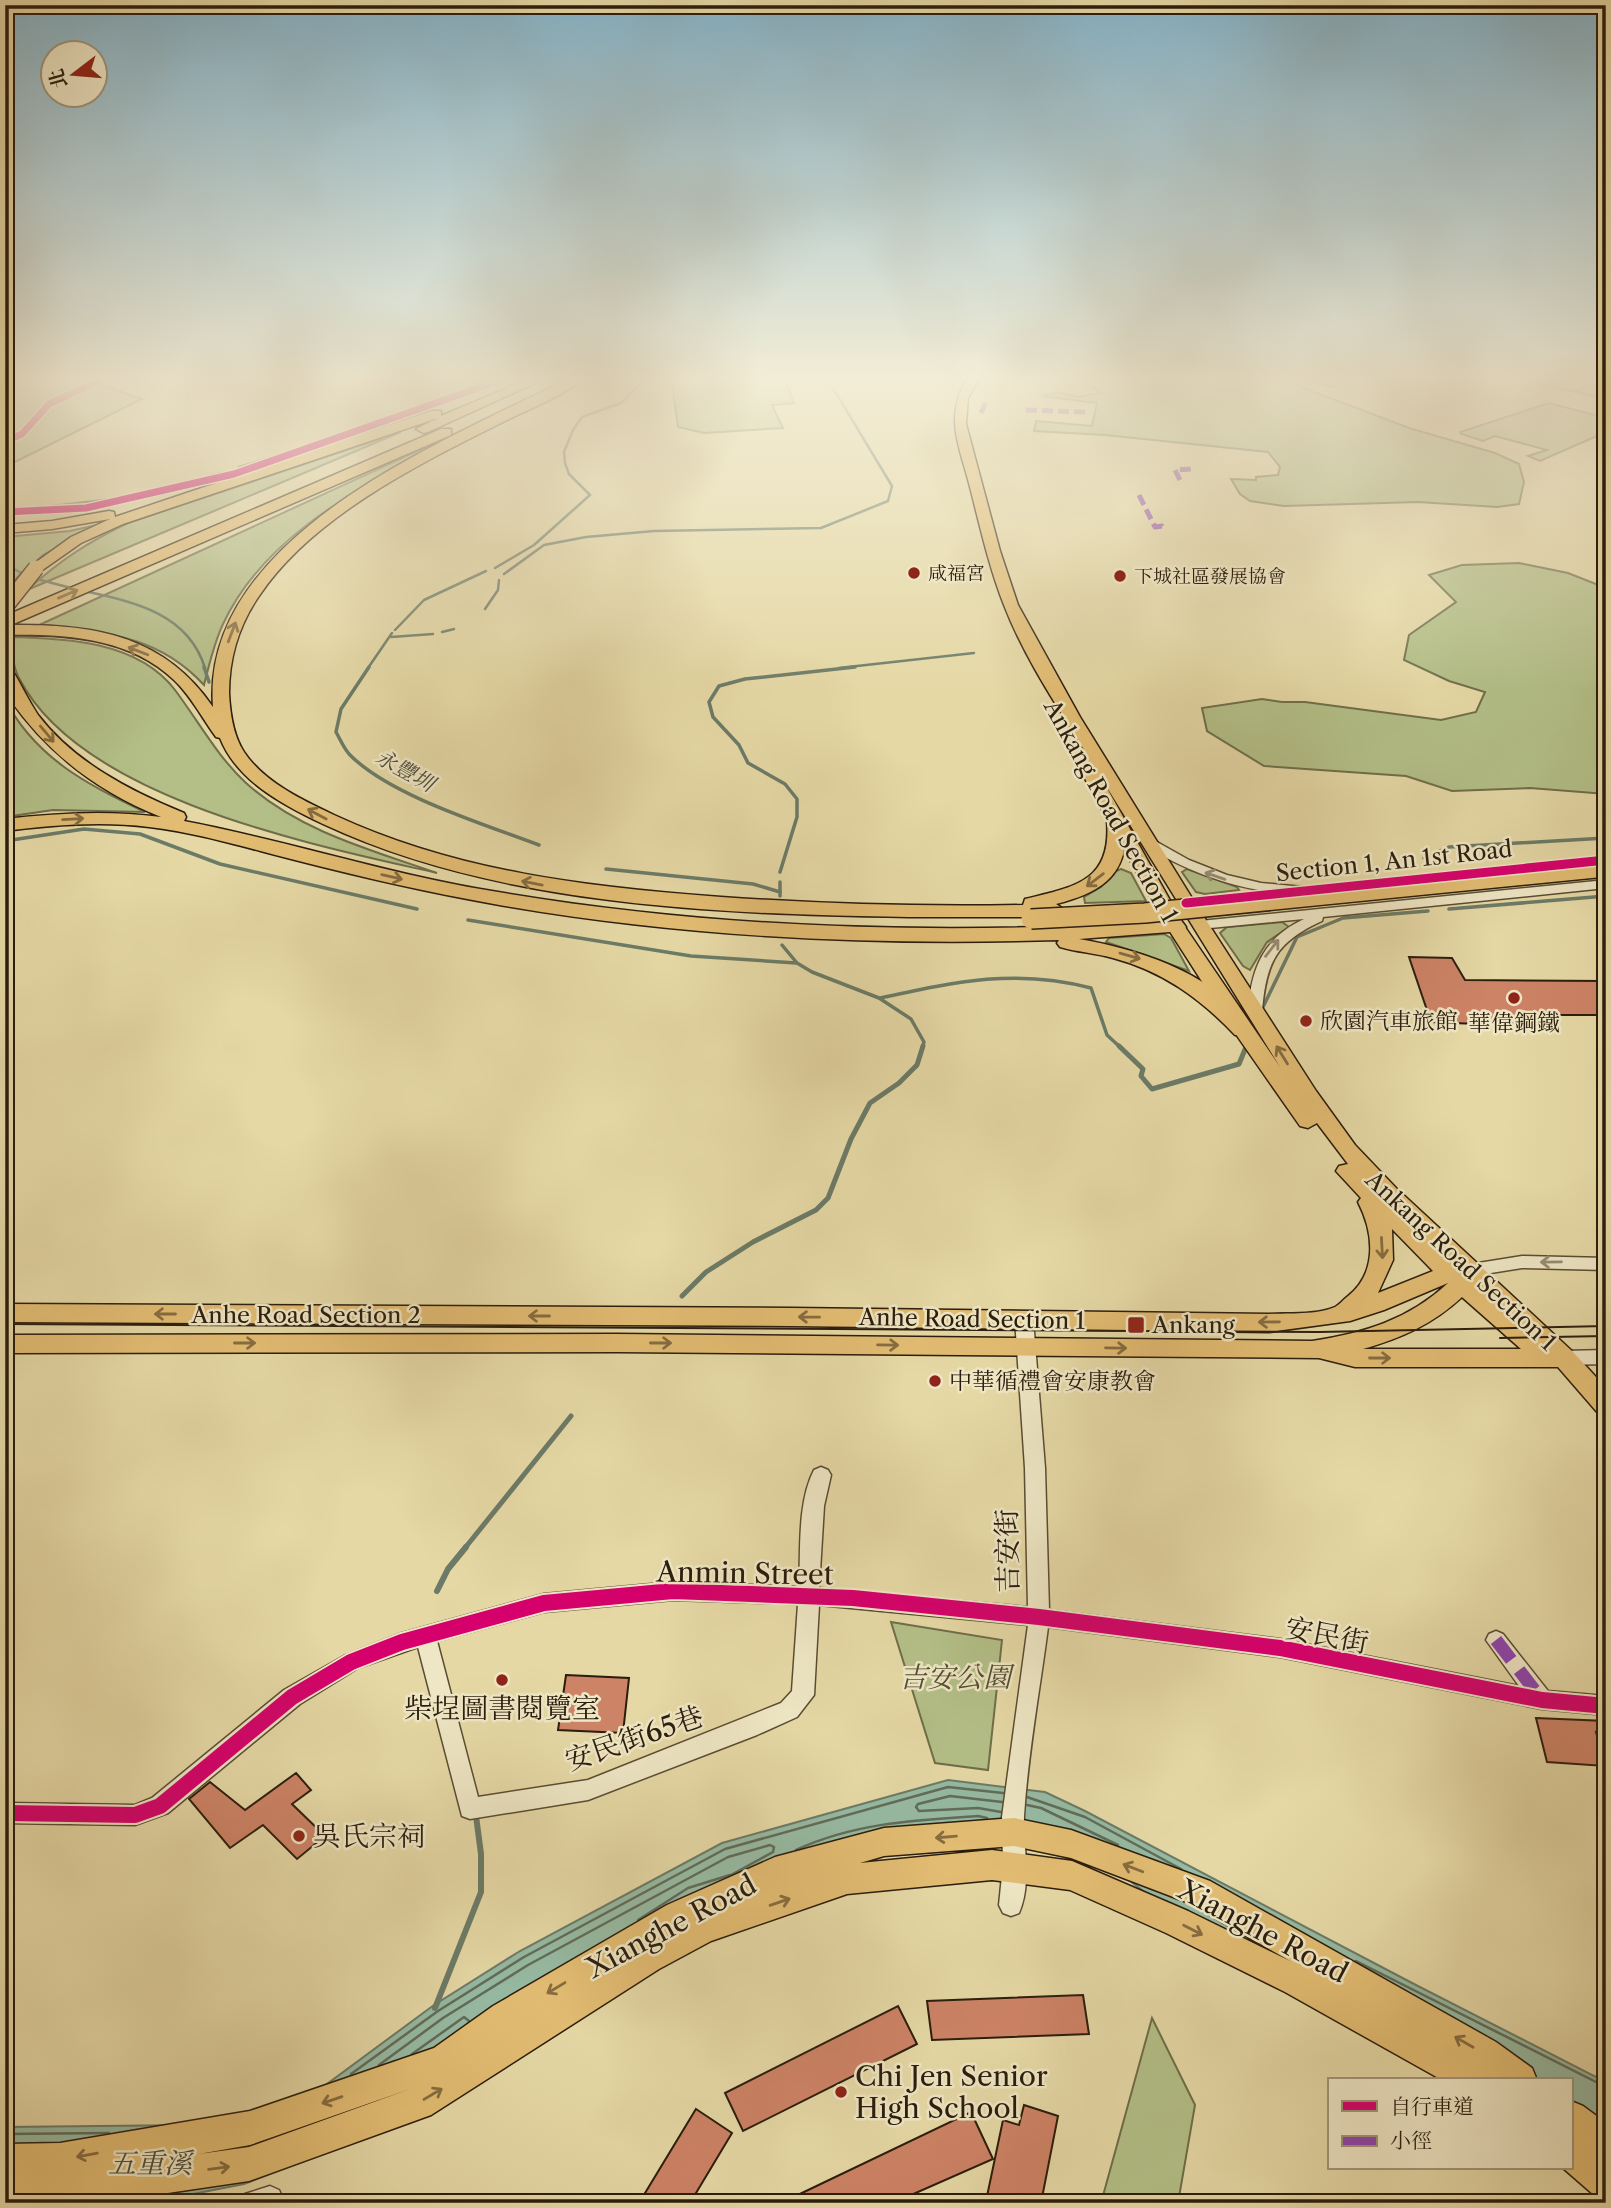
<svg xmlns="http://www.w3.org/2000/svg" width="1611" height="2208" font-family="'Libre Caslon Text','Noto Serif TC',serif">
<rect width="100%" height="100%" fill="#e5d8a5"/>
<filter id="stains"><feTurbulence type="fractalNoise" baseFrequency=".00286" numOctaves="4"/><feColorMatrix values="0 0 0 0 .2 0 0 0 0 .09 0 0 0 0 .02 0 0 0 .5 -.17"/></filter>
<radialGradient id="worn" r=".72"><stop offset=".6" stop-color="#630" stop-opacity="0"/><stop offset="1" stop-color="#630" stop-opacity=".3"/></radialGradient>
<g fill="#b3bf87" stroke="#6f6e4a" stroke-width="2">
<path d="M17,380H99L44,405L21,433L5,440V386Z"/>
<path d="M676,380H785L794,403L772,405L783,428L704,433L678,427L672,384Z"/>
<path d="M1080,380H1283L1409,428L1495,453L1519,464L1524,482L1519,504L1497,507L1418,502L1284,506L1250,501L1240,494L1231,479L1256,480V477L1278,475L1280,467L1268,452L1105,435L1034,431L1036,421L1092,426L1097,403L1041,396L1060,392L1077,397L1101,393Z"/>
<path d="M98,384L142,399L5,467V443L26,432L50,405Z"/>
<path d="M1549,403L1606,418V432L1540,461L1528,456L1547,450L1495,436L1483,441L1461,434L1460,432Z"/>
<path d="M401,432L27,590C61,560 86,543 128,523Z"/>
<path d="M459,432C373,483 268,528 223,624C214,643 209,665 204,685C156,633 103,633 37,626Z"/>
<path d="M105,523L43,555L5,590V537L70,531Z"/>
<path d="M1519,563L1568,573L1606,588V794L1530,788L1452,791L1406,776L1264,766L1207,731L1202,708L1262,699L1282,702H1305L1441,720L1476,712L1485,692L1449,681L1404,660L1409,635L1456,602L1429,575L1462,565Z"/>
<path d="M9,637C65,638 138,641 175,690C199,722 217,756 246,783C299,831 371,850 437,873C314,845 81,799 19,678C13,667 11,650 9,637Z"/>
<path d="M5,699C34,757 89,786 145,812L53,810L5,817Z"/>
<path d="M1121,869L1131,873L1146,901L1085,903L1084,897L1101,887L1116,871Z"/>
<path d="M1187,869L1237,887L1239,890L1205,894L1196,892L1182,872Z"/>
<path d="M1282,922L1289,927L1267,942L1250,970L1243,966L1220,933L1227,927Z"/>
<path d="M1164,934L1171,938L1189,971L1106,942L1109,938Z"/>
<path d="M891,1622L1002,1640L988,1770L935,1763Z"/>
<path d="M1152,2018L1195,2105L1178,2203H1101Z"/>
</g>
<path fill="#96baa3" stroke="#6b7b67" stroke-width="2" d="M948,1780L1045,1792L1085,1811L1414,1984L1606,2082V2194L1571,2161V2080H1448L1252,1973L1122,1875L1044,1842L888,1828L344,2146L244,2184L152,2202L5,2200V2127L194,2125L293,2109L434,2005L520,1951L722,1843Z"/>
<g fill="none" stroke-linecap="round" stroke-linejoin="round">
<g stroke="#606c58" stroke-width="2.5">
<path d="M1027,1797L1085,1817L1181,1869"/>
<path d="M1027,1805L1041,1808L1118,1845"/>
<path d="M1001,1812L978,1808L919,1811L916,1807L918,1804L950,1796L1002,1802"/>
<path d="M796,1850C854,1823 915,1820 978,1816L987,1818"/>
<path d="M638,1920L688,1888L730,1875"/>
<path d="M1356,1961L1606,2087"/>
<path d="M412,2054L464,2017L469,2021"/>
<path d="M379,2065L443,2018L528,1965L728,1857L770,1845L774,1847L773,1852L731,1875"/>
<path d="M351,2074L438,2011L524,1957L725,1849L948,1787L1003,1793"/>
<path d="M5,2134L109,2133"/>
</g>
<g stroke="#6b7b67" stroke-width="2.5">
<path d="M1304,380L1334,387"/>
<path d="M1523,380L1606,399"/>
<path d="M469,389L491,380"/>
<path d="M1574,391L1581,390L1594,380"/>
<path d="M239,467L296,450"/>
<path d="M185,483L221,473"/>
<path d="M37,508L112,499"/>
<path d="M5,564L25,575"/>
<path d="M495,568L534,545L590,495L569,474L565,463L564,452L573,430L582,417L621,403L644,380"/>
<path d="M504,574L544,545L586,537L654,531L821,528L888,501L892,486L828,380"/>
<path d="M33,578L75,589"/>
<path d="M5,590L21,574"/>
<path d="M84,591C134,602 188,613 205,668"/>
<path d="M485,609L498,590L499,580"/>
<path d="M395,630L424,600L486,571"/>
<path d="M442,632L454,629"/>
<path d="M391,637L433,634"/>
<path d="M368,668L392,633"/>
<path d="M839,668L974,653"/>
</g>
<g stroke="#6b7b67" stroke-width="3.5">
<path d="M204,667L209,682"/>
<path d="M369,667L341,709L336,732C340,739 344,749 350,755C391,796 484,824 539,845"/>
<path d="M5,841L84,829L140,834L220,864L417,909"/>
<path d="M1424,858L1449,847L1606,838"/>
<path d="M606,869L753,884L780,892"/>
<path d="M780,872L797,817V799L785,784L748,763L739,745L713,717L709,702L719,686L745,679L855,667"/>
<path d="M780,882V896"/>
<path d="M1449,909L1606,896"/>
<path d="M468,920L691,956L796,963"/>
<path d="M782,945L797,963L812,972L879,998L911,1019L924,1042L922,1048"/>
<path d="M880,998C954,982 1016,968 1091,988L1107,1035L1121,1048"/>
<path d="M1263,1007L1297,937L1343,918L1428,911"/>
</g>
<g stroke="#6b7b67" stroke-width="5">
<path d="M1119,1046L1143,1069L1141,1076L1152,1089L1239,1064L1246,1047"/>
<path d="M682,1296L706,1272L753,1242L816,1210L828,1198L851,1139L870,1103L899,1083L917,1065L923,1046"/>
<path d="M465,1548L571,1416"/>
</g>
<g stroke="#6b7b67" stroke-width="6">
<path d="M437,1591L448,1569L466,1547"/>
<path d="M435,2008L481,1892V1854L476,1816"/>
</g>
</g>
<g fill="#cd8366" stroke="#2b1d0d" stroke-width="2">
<path d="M1409,957L1452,958L1465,980L1606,981V1015H1556L1558,1022L1477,1024L1431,1022Z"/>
<path d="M566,1675L629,1678L623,1733L558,1730Z"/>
<path d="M1536,1718L1606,1721V1733L1596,1732L1605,1766L1547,1762Z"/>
<path d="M296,1773L311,1790L292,1804L325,1836L297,1859L263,1825L230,1848L189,1799L210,1782L245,1810Z"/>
<path d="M1083,1995L1089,2034L932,2040L927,2001Z"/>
<path d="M898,2006L917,2044L743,2131L725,2093Z"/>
<path d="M1024,2105L1058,2116L1041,2203L986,2201L1003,2120L1019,2125Z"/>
<path d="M696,2109L732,2133L690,2203H639Z"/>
<path d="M971,2112L993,2159L893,2203H781Z"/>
</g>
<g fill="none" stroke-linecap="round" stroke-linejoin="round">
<defs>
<g id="minor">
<path d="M493,380H505L237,476L86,511L5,515V509L86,505L231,472Z"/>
<path d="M1148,837L1189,860L1227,875L1261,883L1303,887L1310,891C1302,898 1289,894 1279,893C1229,887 1185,871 1143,844L1141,841Z"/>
<path d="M1606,880V888L1323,917L1322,921C1276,942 1266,962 1262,1012L1255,1017L1248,1012C1251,969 1263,938 1304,919L1200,929L1193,925L1200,921Z"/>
<path d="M1522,1256L1606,1258V1270L1522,1268L1472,1276L1466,1274L1463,1270L1466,1266L1472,1264Z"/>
<path d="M1024,1313L1030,1314L1033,1319L1045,1468L1049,1610L1280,1639L1519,1686L1486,1640L1489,1634L1496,1631L1503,1634L1548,1691L1606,1696V1715L1542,1709L1280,1657L1048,1627C1040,1689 1028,1753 1024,1816C1023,1848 1032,1883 1019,1913L1011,1916L1003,1913L999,1905L1003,1866L1002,1817L1028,1625L819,1605L814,1695L797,1717L757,1735L588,1800L470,1819L462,1816L418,1647L358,1668L300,1704L168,1813L135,1825L5,1823V1803L135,1805L152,1798L284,1690L344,1656L402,1633L544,1594L673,1582L799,1587C801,1551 797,1503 814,1470L821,1467L828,1470L831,1475L824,1506L819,1588L1028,1607L1025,1468L1015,1319L1018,1314ZM673,1600L798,1604L792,1691L781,1703L588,1780L478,1797L437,1641L544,1612Z"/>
<path d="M1606,1350V1364L1564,1365L1558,1363L1555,1358L1558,1353L1564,1351Z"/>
<path d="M270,2186L279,2190L283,2199L282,2203H241L245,2194Z"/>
</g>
<g id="major">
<path d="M966,380H978L968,398L966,424L1000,551L1018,605L1080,717L1195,903L1316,1091L1355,1145L1396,1188L1573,1352L1606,1388V1414L1597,1412L1558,1367H1355L1319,1358L617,1352L5,1353V1335L617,1334L1312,1341C1364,1333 1408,1320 1448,1283L1384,1310L1350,1321L1269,1332L791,1326L5,1322V1304L791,1308L1269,1314C1288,1313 1317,1315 1335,1307C1339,1305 1343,1300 1347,1297C1378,1273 1374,1233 1358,1202L1361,1198L1336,1171L1339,1166L1348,1164L1317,1123L1308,1128L1300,1126L1233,1030L1167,927L1073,757L1075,753H1086C1057,706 1024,657 1004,605C989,567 980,526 970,487C960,447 944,419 966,380ZM1103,781L1280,1067L1185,927ZM1392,1229L1433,1271L1378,1293L1393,1260ZM1462,1297L1521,1349H1363C1402,1338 1433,1324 1462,1297Z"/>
<path d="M1014,1818L1071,1830L1210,1881L1496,2042L1532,2068L1537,2080H1442L1285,1992L1166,1933L1070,1890L992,1880L847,1894L711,1941L659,1969L431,2115L249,2181L100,2203H5V2144L60,2143L250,2111L434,2048L493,2006L667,1905L775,1857L884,1828ZM1014,1846L1071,1858L1189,1903L1290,1961L1188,1911L1072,1861L992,1850L860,1863L884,1856ZM410,2089L249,2147L199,2154L250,2145Z"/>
<path d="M1571,2101L1583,2106L1606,2123V2200L1594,2195L1563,2168H1571Z"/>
</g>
<g id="highway">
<path d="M526,380H542L428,432L423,433L416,429L438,418L123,524L81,543L41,571L36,573L28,568L71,537L110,519L52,529L5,533V525L52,521L109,511L114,512L115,517L431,411H441V416Z"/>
<path d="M566,380H581C559,399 523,411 497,425C415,466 311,518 259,596C239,625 229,658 229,693C230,713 233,735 244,752C264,782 302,800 334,815C457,872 587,887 721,897C822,904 922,907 1023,905L1025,899C1074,887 1112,882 1107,821L1116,815L1125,821C1130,874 1103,892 1056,904L1065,910L1062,914C1045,918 1026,917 1009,917C976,917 942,917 909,917C717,914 498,906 323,824C283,805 237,781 220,738L216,737C202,718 191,696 174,680C129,637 64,634 5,635V616L441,429H451V435L11,625C94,624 164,635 213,707C200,538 442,442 566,380Z"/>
<path d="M5,667L11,668C21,684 28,700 38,715C74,762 130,791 184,813L186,817L184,821C289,841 391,875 498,892C723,930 948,935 1176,921L1183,923L1186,927L1183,931L1079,939C1142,950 1216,974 1254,1030L1251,1035H1235C1200,998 1162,971 1113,958C1095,953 1077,952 1060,947L1057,943L1059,940C870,946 681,937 494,904C427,892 361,877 295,860C247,848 199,833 149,827C101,821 53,825 5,831V819C57,813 109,810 161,817C98,792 48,754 9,698L5,689Z"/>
</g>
</defs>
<use href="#minor" stroke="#5a4c33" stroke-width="3"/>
<use href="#major" stroke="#2b1d0d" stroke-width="3"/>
<use href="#highway" stroke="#2b1d0d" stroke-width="3"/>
<use href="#minor" fill="#eee6c4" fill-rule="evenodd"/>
<use href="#major" fill="#e2bc72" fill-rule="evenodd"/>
<use href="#highway" fill="#e2bc72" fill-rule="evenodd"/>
<g stroke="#2b1d0d" stroke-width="2">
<path d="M5,1324L1319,1332L1606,1326"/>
<path d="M1500,1338L1606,1336"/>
</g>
<defs>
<path id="highway-bridge-far1" d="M5,607L36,568"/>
<path id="highway-bridge" d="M1031,919L1145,913L1606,867"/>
</defs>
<use href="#highway-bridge-far1" stroke="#2b1d0d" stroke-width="18" stroke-linecap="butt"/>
<use href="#highway-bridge" stroke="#2b1d0d" stroke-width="22" stroke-linecap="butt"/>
<use href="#highway-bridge-far1" stroke="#e2bc72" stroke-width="15"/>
<use href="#highway-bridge" stroke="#e2bc72" stroke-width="19"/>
<g stroke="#8e44ad" stroke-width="5" stroke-dasharray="11 5" stroke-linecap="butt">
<path d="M1026,410L1085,412"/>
<path d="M981,413L986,402"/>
<path d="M1180,480L1175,470L1192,469V466"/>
<path d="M1139,495L1155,527L1162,526L1163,529"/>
</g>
<path stroke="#8e44ad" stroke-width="13" stroke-dasharray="25 13" stroke-linecap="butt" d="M1496,1640L1542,1700"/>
<defs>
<g id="cycleway-far2">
<path d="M5,441L22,434L49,404L101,380"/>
<path d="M5,512L86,508L234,474L501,380"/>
</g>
<path id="cycleway-far1" d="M1186,903L1606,860"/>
<path id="cycleway" d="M5,1813L135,1815L160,1806L292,1697L351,1662L402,1642L544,1603L673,1591L853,1598L1039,1617L1280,1648L1542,1700L1606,1706"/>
</defs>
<use href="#cycleway-far2" stroke="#eee6c4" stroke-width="10"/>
<use href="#cycleway-far1" stroke="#eee6c4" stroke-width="12"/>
<use href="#cycleway" stroke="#eee6c4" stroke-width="20"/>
<use href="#cycleway-far2" stroke="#d6006c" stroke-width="7"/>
<use href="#cycleway-far1" stroke="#d6006c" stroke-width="9"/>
<use href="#cycleway" stroke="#d6006c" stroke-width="16"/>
</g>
<defs><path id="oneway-shaft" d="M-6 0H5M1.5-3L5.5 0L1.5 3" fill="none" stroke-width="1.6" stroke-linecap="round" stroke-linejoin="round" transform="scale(1.75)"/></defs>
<g stroke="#866c40">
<use href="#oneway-shaft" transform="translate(68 594) rotate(-23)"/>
<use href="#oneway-shaft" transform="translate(232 632) rotate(-69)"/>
<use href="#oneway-shaft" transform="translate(138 651) rotate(-159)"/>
<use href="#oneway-shaft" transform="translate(47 734) rotate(50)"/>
<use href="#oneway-shaft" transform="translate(317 814) rotate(-152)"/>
<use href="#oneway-shaft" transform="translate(73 819) rotate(-3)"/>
<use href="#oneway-shaft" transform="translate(392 877) rotate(13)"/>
<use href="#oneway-shaft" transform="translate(1095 880) rotate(143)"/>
<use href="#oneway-shaft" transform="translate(532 883) rotate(-169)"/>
<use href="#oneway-shaft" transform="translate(1130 956) rotate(16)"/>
<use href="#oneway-shaft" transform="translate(1282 1055) rotate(-122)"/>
<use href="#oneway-shaft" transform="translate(1382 1248) rotate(87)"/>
<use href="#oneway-shaft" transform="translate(165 1314) rotate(-180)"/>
<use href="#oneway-shaft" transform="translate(539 1316) rotate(-180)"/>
<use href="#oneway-shaft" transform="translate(809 1317) rotate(-179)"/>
<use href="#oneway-shaft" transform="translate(1269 1322) rotate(179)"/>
<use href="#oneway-shaft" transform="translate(245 1343)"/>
<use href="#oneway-shaft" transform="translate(661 1343)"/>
<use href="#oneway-shaft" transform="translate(888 1345) rotate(1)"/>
<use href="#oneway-shaft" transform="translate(1116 1348) rotate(1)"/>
<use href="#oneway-shaft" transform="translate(1380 1358)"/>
<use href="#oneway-shaft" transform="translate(946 1837) rotate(175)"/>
<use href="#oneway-shaft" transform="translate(1133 1868) rotate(-159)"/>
<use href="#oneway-shaft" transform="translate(780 1902) rotate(-19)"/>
<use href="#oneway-shaft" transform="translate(1193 1930) rotate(27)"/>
<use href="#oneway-shaft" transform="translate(556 1988) rotate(149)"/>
<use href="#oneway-shaft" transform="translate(1464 2042) rotate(-150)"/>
<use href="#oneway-shaft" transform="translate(433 2094) rotate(-31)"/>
<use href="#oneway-shaft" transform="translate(332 2100) rotate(161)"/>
<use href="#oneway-shaft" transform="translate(87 2155) rotate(170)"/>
<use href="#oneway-shaft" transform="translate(219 2168) rotate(-8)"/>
</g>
<g stroke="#968c72">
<use href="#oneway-shaft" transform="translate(1215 876) rotate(-161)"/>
<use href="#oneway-shaft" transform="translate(1272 948) rotate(-52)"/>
<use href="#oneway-shaft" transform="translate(1551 1262) rotate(179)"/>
</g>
<linearGradient id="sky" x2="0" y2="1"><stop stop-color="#87b6cc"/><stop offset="0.55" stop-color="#f3edd6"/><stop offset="1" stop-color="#f3edd6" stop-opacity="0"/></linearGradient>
<rect width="1611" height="689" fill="url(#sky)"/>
<g fill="#8f2418" stroke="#eee6c4" stroke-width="2.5">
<circle cx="914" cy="573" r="7"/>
<circle cx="1120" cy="576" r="7"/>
<circle cx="1514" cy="998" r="7"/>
<circle cx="1306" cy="1021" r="7"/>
<rect x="1127" y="1316" width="18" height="18" rx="3.5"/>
<circle cx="935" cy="1381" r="7"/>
<circle cx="502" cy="1680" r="7"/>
<circle cx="299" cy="1836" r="7"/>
<circle cx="841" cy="2092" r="7"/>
</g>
<g text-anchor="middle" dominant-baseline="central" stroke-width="5" stroke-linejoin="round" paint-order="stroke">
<g font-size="19" fill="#2b1d0d" stroke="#eee6c4" text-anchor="start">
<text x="928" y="573">咸福宮</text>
<text x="1134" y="576">下城社區發展協會</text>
</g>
<g font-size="21" font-style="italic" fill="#4b4c3a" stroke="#eee6c4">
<text transform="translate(405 770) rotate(29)">永豐圳</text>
</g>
<g font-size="23" fill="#2b1d0d" stroke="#eee6c4">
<text transform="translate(1111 811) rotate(61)">Ankang Road Section 1</text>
<text transform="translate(1394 861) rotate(-6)">Section 1, An 1st Road</text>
<text transform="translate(1461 1261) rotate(43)">Ankang Road Section 1</text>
<text x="306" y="1315">Anhe Road Section 2</text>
<text transform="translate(972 1319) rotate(1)">Anhe Road Section 1</text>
</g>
<g font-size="23" fill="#2b1d0d" stroke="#eee6c4" text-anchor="start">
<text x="1320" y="1021">欣園汽車旅館</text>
<text x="1514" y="1023" text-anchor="middle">華偉鋼鐵</text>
<text x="1152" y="1325">Ankang</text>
<text x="949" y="1381">中華循禮會安康教會</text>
</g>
<g font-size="28" fill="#2b1d0d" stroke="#eee6c4">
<text transform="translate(1007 1551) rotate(-91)">吉安街</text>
<text transform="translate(745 1573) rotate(1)">Anmin Street</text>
<text transform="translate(1327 1635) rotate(11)">安民街</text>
<text transform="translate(634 1738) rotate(-19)">安民街65巷</text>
<text transform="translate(671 1926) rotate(-28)">Xianghe Road</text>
<text transform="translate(1263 1931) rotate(28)">Xianghe Road</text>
</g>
<g font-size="28" font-style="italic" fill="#544e32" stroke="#eee6c4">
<text x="955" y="1677">吉安公園</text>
</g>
<g font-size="28" fill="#2b1d0d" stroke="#eee6c4" text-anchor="start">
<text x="502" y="1708" text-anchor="middle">柴埕圖書閱覽室</text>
<text x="313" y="1836">吳氏宗祠</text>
<text x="855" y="2076">Chi Jen Senior<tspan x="855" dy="32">High School</tspan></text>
</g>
<g font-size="28" font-style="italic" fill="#4b4c3a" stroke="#eee6c4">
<text x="150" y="2163">五重溪</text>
</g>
</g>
<rect width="1611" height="2208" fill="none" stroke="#e5d8a5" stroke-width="28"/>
<rect x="7" y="7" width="1597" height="2194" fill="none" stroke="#2b1d0d" stroke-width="3.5"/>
<rect x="14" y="14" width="1583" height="2180" fill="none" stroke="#2b1d0d" stroke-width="2"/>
<rect x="1328" y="2078" width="245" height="91" fill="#eee6c4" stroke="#a0967b" stroke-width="2"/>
<rect x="1342" y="2101" width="35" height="10" fill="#d6006c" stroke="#a0967b" stroke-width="2"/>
<text x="1390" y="2114" font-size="21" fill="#2b1d0d">自行車道</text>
<rect x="1342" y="2136" width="35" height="10" fill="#8e44ad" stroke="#a0967b" stroke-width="2"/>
<text x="1390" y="2148" font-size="21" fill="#2b1d0d">小徑</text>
<g transform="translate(74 74) rotate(254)"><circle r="33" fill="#eee6c4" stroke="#a0967b" stroke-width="2"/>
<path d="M0-5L12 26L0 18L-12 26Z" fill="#8f2418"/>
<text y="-10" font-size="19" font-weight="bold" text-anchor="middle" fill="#2b1d0d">北</text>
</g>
<rect width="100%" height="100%" filter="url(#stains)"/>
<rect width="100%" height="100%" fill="url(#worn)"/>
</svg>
